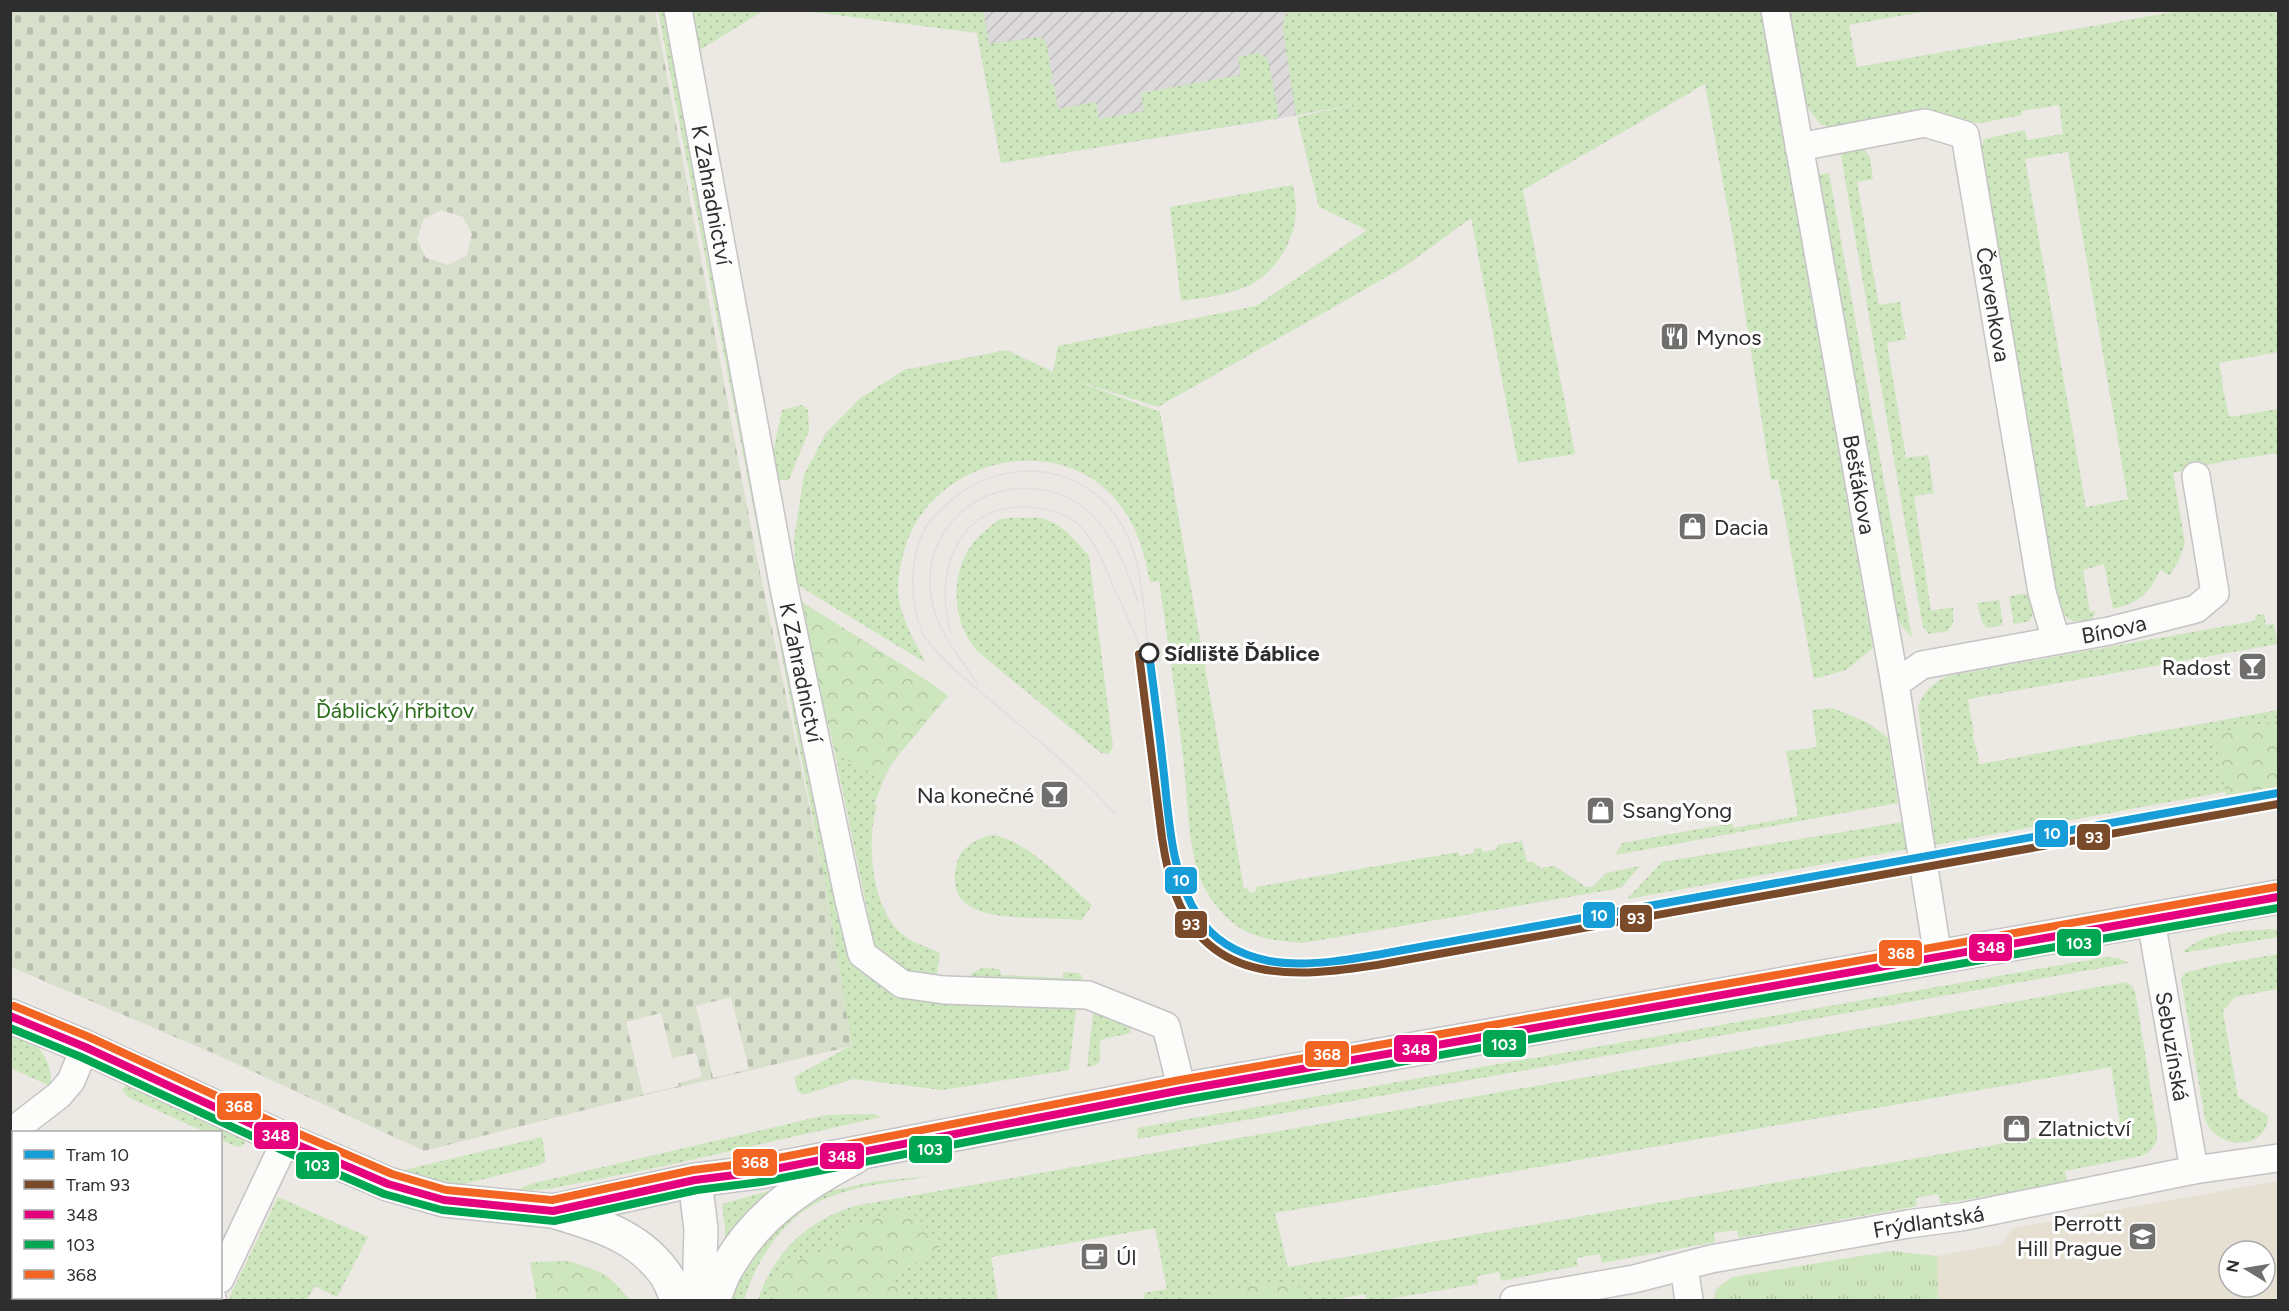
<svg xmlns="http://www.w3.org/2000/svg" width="2289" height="1311" font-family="Figtree,sans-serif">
<defs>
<pattern id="industrial-furrows" width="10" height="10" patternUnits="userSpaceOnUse" patternTransform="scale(1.5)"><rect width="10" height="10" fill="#dcd9db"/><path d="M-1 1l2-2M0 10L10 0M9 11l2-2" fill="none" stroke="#bdbbbc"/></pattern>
<pattern id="grass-dots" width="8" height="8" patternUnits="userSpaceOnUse" patternTransform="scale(1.5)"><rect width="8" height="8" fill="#cee6be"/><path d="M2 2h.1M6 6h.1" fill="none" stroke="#b1c6a4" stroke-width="1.8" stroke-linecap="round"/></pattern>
<pattern id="forest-crowns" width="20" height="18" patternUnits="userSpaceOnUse" patternTransform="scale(1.5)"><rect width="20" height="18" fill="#cee6be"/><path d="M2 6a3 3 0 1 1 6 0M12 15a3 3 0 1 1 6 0" fill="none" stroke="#b1c6a4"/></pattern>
<pattern id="cemetery-stones" width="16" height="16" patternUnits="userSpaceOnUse" patternTransform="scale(1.5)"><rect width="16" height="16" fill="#d8e0cc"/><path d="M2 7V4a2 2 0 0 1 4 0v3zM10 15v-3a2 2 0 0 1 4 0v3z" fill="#bac0b0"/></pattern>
<pattern id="park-tufts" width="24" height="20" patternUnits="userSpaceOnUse" patternTransform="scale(1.5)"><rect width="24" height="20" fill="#cee6be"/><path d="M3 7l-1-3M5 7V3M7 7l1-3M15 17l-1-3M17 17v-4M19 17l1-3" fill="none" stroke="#b1c6a4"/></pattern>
</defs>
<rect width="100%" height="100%" fill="#ece8e4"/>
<path fill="url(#industrial-furrows)" d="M973,11H1411L1427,90L1288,117L1001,163Z"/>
<path fill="#e6e0d3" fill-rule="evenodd" d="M2278,1181V1300H1938L1937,1256L2002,1244L2013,1228ZM2229,1251H2265V1287H2229Z"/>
<g fill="url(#grass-dots)" fill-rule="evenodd">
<path d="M1795,10L1929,11L1849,25L1857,67L2179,11H2278V352L2219,363L2223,384L2222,388H2223L2229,417L2278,409V453L2226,461L2173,473L2185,543L2179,560L2170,575L2160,570C2149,595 2139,602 2113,609L2104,564L2083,570L2090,612L2096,611L2091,623C2070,622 2065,620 2056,601L1978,159L1984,139L2025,130L2027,140L2063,134L2059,105L2022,111V115L1981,123L1955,121L1838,128L1821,125L1806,106L1789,14ZM2068,152L2128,499L2086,507L2025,159Z"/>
<path d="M658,11H667L866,970L1077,1002L1069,1070L942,1090L853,1079L803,1095L798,1091L794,1077L852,1045L823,871Z"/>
<path d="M693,11V10L763,11L700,50Z"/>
<path d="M805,11H983L989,44L1040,37L1046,42L1050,62L1048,65H1050L1053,79L1049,81L1050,84H1054L1058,109L1096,102L1099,119L1144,111L1141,93L1241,75L1238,57L1258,53L1268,59L1279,118L1001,163L977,33Z"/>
<path d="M1289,11H1761L1873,648L1846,670L1814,679L1778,479L1771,480L1735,248L1705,84L1523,190L1575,454L1518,463L1471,218L1404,267L1158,407L1074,380L1160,412L1244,889L1248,888L1250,893L1256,891V887L1458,852L1459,856L1474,853V849L1481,848L1483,852L1497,849V845L1522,841L1527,862H1533L1540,868L1555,866L1586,887H1592L1606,873L1640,866L1621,888L1303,943C1260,939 1239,937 1212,900C1186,866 1189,800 1183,758C1176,699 1168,640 1159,581L1150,582C1145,556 1138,528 1121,506C1062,426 929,458 904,551C900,566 896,585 899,601C904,623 915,643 926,663L796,584L794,539L804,475L826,433L859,399L904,370L1007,350L1053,372L1058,346L1256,306L1367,230L1319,207L1297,117L1367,102L1296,115L1283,31L1284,17Z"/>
<path d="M1840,150H1865L1870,157L1873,179L1857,182L1879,305L1900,302L1906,339L1887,343L1906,458L1928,455L1934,493L1914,496L1931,611L1953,607V623L1948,631L1929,634L1923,627Z"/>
<path d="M1829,173L1912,637L1904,629L1897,618L1817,175Z"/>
<path d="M1293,185C1294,194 1297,204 1296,213C1294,243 1274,275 1246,287C1226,295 1202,298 1181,301L1170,207Z"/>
<path d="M802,405L808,410L809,430L789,480H778L773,453L782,410Z"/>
<path d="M1027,518C1033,518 1041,517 1047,520C1064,526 1078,543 1089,556L1113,747L1109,754L1101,753L977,651C948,618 949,560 985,531C989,528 995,522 999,520C1007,517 1019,518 1027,518Z"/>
<path d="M2032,593L2033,613L2030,621L2014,624L2009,596Z"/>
<path d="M1999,600L2003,625L1987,628L1982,622L1977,603Z"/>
<path d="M2264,614L2266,625L2274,624L2278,644L1968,699L1970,710L1968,711L1970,712L1974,733L1972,734L1979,759L1977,762L1980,764L2278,710V782L1935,845L1918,707C1924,691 1932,684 1947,676L2254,621L2257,615Z"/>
<path d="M1833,708L1870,724L1888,738L1898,803L1615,855L1622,843L1732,823L1734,828L1798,816L1786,751L1817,747L1812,710Z"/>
<path d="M835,754L884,779L874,804L877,806C865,843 872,913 906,937C916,944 930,948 940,953L936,979L903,974L875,948Z"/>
<path d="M1902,822L1908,849L1627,899L1662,862Z"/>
<path d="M992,835C1026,839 1066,883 1092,905L1082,920C1065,919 1048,918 1031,918C998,916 946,916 956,867C959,848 975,839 992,835Z"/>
<path d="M2278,929V937L2182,953C2205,929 2247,931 2278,929Z"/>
<path d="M2278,954V989L2235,997L2223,1011L2238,1097L2268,1116C2268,1151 2216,1151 2205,1119L2181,979L2184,973L2215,965Z"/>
<path d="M2106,957L2118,958L2129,963L1138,1139L1137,1128Z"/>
<path d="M983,968L1000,969L1001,975L1063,978V972L1079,973L1082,976L1081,983L966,981L973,972Z"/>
<path d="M2126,982L2132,986L2135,991L2157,1128V1141L2149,1152L2141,1156L2065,1171L2067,1182L1941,1204L1938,1194L1916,1198L1917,1206L1739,1238L1737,1230L1714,1233L1715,1242L1602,1263L1600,1254L1577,1258L1578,1266L1501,1281L1499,1272L1477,1276L1478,1284L1383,1300H1367L1365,1294L1343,1298V1300H1145L1144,1293L1167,1289L1155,1228L991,1257L998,1300H758C773,1252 810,1218 859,1205ZM2111,1067L2120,1123L1288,1267L1275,1213Z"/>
<path d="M1094,1006L1129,1022L1131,1033L1100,1040V1061L1096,1065L1087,1067Z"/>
<path d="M11,1033C18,1037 26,1039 33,1043C45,1052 54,1072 50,1086L11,1068Z"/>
<path d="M126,1085L134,1086L244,1137L246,1141L242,1146L237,1147L221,1140L220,1132H205L128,1097L122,1090Z"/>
<path d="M875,1114L881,1117L664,1166L549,1189L515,1191L530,1184L826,1115Z"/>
<path d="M542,1137L546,1161L540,1165L456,1186L400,1171Z"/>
<path d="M931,1176C899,1182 863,1184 832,1196C786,1213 758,1256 744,1300H732L741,1272L764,1234L824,1192L878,1181Z"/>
<path d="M779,1188L725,1251V1227L722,1204Z"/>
<path d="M278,1197L368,1237L337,1297L315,1286L307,1300H228Z"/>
</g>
<g fill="url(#forest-crowns)">
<path d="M799,600L931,683L948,696L892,763L884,779L835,754Z"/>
<path d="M2278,721V787L2226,795L2214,733Z"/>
<path d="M909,1209L943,1244L890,1281L915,1300H773L769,1288L783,1264L838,1248L839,1229Z"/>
<path d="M568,1261C601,1271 608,1273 630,1300H537L530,1262Z"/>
<path d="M1279,1282L1302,1288L1307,1300H1175Z"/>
</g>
<path fill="url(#cemetery-stones)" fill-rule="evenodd" d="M10,11H655L754,544L823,871L852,1046L612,1103L424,1151L215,1054L11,967ZM441,210L463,217L472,234L467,255L448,265L426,258L417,240L423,220ZM731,997L749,1069L713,1078L696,1006ZM661,1013L672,1058L696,1053L702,1077L678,1083L679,1086L643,1094L626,1022Z"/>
<path fill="url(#park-tufts)" d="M1892,1251L1937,1256L1938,1300H1713L1716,1289L1732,1277Z"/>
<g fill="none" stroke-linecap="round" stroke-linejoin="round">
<defs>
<g id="minor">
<path id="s1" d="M678,10L783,583L848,896L862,954L902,984L944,990L1088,995L1166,1026L1182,1090"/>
<path id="s2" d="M1775,10L1895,684L1938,957"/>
<path id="s3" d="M1799,147L1925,123L1965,135L2042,592L2056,640"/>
<path id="s4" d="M1895,684L1922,665L2109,631L2196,609L2215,593L2196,476"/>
<path id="s5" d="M2151,920L2194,1170"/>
<path d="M10,1133L59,1095L71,1081L85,1047"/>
<path d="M1684,1267L1689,1300"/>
<path d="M220,1279L286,1140"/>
<path d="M210,1300L212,1298"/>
<path id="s6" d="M1514,1300L1634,1279L1711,1259L1908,1224L1961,1217L2194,1170L2278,1158"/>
</g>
<g id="tertiary">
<path d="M695,1180L701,1229L699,1300"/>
<path d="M553,1211C595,1224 635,1234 663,1271C670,1279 673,1291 678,1300"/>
<path d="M713,1300C718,1289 721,1277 728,1266C757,1215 803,1184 855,1157"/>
</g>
<path id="secondary" d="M10,1016L85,1047L286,1140L388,1184L444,1200L553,1211L695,1180L759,1172L1182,1090L2278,897"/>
</defs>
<use href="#minor" stroke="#c5c4c5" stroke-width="30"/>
<use href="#tertiary" stroke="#c5c4c5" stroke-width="36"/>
<use href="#secondary" stroke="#c5c4c5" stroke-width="36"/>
<use href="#minor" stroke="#fcfcfb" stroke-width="27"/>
<use href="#tertiary" stroke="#fcfcfb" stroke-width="33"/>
<use href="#secondary" stroke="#fcfcfb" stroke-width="33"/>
<g stroke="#dfdfe1" stroke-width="1.5">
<path d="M951,634C932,569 960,497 1037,508C1051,510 1069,515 1079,525C1096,543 1105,566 1114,588C1130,624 1147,656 1154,695"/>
<path d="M978,684C961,660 940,634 933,606C915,534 978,475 1048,491C1062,494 1077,501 1088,511C1112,533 1128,571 1138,602"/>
<path d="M1115,814C1083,777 1046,747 1008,715C983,693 956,674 934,648C931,644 925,639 923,634C909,601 909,561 925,528C929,519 941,509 949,502C1004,454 1088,461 1124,529C1144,565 1143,612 1149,653"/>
</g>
<defs>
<path id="bus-1" d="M10,1016L85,1047L286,1140L388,1184L444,1200L553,1211L695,1180L759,1172L1182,1090L2278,897"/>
<path id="bus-2" d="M10,1028L81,1057L282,1150L384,1194L442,1210L554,1221L697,1190L761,1182L1184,1100L2278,908"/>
<path id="bus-3" d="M14,1006L89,1037L290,1130L392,1174L446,1190L552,1200L693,1170L757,1162L1180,1080L2276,887"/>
</defs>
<use href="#bus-1" stroke="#fff" stroke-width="12"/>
<use href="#bus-2" stroke="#fff" stroke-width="12"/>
<use href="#bus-3" stroke="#fff" stroke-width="12"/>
<use href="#bus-1" stroke="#e5007d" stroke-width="8"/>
<use href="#bus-2" stroke="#00a651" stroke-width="8"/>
<use href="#bus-3" stroke="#f26522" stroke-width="8"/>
<defs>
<path id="tram-1" d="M1149,653C1154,691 1159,728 1163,766C1169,816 1170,873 1198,916C1214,942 1241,955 1269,961C1319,970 1387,952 1437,944L2278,793"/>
<path id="tram-2" d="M1139,654L1162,838C1165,858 1169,878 1176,896C1211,986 1298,977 1377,965L2278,804"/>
</defs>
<use href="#tram-1" stroke="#fff" stroke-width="12"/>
<use href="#tram-2" stroke="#fff" stroke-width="12"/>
<use href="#tram-1" stroke="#179ed8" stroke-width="8"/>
<use href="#tram-2" stroke="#7a4b2a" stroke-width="8"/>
</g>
<defs>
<symbol id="restaurant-square" viewBox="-11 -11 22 22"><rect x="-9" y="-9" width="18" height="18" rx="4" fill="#706f6e" stroke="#fff"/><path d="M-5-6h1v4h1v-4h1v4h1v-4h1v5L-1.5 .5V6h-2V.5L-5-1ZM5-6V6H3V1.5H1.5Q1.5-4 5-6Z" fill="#fff"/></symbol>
<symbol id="shop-square" viewBox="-11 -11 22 22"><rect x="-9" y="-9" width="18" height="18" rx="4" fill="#706f6e" stroke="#fff"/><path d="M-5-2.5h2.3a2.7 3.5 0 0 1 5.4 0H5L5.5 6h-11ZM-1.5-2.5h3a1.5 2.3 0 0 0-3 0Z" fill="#fff"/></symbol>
<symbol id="bar-square" viewBox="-11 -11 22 22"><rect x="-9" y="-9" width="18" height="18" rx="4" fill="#706f6e" stroke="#fff"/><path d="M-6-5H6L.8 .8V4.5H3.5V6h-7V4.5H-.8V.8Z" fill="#fff"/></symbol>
<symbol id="school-square" viewBox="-11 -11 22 22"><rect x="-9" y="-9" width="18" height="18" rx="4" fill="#706f6e" stroke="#fff"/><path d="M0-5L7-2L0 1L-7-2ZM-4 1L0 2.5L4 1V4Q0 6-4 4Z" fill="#fff"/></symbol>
<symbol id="cafe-square" viewBox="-11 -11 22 22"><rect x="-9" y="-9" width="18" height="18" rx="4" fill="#706f6e" stroke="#fff"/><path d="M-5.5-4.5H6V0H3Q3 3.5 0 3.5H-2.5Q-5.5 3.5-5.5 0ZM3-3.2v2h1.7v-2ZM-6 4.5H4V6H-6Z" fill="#fff"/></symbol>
</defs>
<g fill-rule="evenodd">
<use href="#restaurant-square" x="1658" y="320" width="33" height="33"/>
<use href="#shop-square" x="1676" y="510" width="33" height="33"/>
<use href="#bar-square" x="2236" y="650" width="33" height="33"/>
<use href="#bar-square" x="1038" y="778" width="33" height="33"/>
<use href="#shop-square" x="1584" y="794" width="33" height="33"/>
<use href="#shop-square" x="2000" y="1112" width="33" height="33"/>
<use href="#school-square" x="2126" y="1220" width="33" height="33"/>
<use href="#cafe-square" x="1078" y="1240" width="33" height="33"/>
</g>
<circle fill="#fff" stroke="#2e2e2e" stroke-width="3" cx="1149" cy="653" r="9"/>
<g text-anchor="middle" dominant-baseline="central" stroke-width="6" stroke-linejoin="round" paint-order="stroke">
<g font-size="22" fill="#2e2e2e" stroke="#fff">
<text stroke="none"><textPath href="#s1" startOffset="188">K Zahradnictví</textPath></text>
<text stroke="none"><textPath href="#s3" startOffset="342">Červenkova</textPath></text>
<text stroke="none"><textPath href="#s2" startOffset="482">Bešťákova</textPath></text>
<text stroke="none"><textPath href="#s4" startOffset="228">Bínova</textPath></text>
<text stroke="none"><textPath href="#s1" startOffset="674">K Zahradnictví</textPath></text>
<text stroke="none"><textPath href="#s5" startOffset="128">Sebuzínská</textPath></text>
<text stroke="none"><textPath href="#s6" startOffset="422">Frýdlantská</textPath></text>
</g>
<g font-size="22" fill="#2e2e2e" stroke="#fff" text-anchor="start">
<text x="1696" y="337">Mynos</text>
<text x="1714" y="527">Dacia</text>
<text x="2231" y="667" text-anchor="end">Radost</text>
<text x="1034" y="795" text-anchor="end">Na konečné</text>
<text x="1622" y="810">SsangYong</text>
<text x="2038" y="1128">Zlatnictví</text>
<text x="2122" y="1223" text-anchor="end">Perrott<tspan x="2122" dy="25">Hill Prague</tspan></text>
<text x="1116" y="1257">Úl</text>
</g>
<g font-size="22" font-weight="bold" fill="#2e2e2e" stroke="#fff" text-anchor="start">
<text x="1164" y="653">Sídliště Ďáblice</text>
</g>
<g font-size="22" fill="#2c6e1b" stroke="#fff">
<text x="395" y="710">Ďáblický hřbitov</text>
</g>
</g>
<g stroke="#fff" stroke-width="2">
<rect x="2034" y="819" width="35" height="29" rx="6" fill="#179ed8"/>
<rect x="2076" y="823" width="35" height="28" rx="6" fill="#7a4b2a"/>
<rect x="1164" y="866" width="34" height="29" rx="6" fill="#179ed8"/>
<rect x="1582" y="901" width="34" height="28" rx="6" fill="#179ed8"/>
<rect x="1619" y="904" width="34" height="29" rx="6" fill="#7a4b2a"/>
<rect x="1174" y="910" width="34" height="29" rx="6" fill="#7a4b2a"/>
<rect x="2056" y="928" width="46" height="29" rx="6" fill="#00a651"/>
<rect x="1968" y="933" width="45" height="29" rx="6" fill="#e5007d"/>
<rect x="1878" y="939" width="45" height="28" rx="6" fill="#f26522"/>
<rect x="1482" y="1029" width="45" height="29" rx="6" fill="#00a651"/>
<rect x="1393" y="1034" width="45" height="29" rx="6" fill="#e5007d"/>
<rect x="1304" y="1040" width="46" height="28" rx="6" fill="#f26522"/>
<rect x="216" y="1092" width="46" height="29" rx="6" fill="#f26522"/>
<rect x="253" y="1121" width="46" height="29" rx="6" fill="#e5007d"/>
<rect x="908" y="1135" width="45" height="29" rx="6" fill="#00a651"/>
<rect x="819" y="1142" width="46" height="28" rx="6" fill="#e5007d"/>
<rect x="732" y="1148" width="46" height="29" rx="6" fill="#f26522"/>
<rect x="295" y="1151" width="45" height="29" rx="6" fill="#00a651"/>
</g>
<g font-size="16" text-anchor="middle" font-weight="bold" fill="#fff">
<text x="2052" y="839">10</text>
<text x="2094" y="843">93</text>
<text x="1181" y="886">10</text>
<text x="1599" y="921">10</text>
<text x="1636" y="924">93</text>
<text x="1191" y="930">93</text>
<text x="2079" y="949">103</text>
<text x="1991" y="953">348</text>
<text x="1901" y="959">368</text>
<text x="1504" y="1050">103</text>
<text x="1416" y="1055">348</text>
<text x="1327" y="1060">368</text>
<text x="239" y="1112">368</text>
<text x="276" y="1141">348</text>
<text x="930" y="1155">103</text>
<text x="842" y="1162">348</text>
<text x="755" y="1168">368</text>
<text x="317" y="1171">103</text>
</g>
<rect width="2289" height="1311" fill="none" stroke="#2e2e2e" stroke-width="24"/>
<rect x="12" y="1131" width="210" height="168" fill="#ffffff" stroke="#ababab" stroke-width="1.5"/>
<rect x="24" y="1150" width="30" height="9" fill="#179ed8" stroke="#ababab" stroke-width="1.5"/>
<text x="66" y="1161" font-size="18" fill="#2e2e2e">Tram 10</text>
<rect x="24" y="1180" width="30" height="9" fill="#7a4b2a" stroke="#ababab" stroke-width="1.5"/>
<text x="66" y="1191" font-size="18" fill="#2e2e2e">Tram 93</text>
<rect x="24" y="1210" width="30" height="9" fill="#e5007d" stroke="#ababab" stroke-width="1.5"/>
<text x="66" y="1221" font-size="18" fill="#2e2e2e">348</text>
<rect x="24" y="1240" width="30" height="9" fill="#00a651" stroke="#ababab" stroke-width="1.5"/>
<text x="66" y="1251" font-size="18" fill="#2e2e2e">103</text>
<rect x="24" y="1270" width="30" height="9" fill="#f26522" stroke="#ababab" stroke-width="1.5"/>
<text x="66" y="1281" font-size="18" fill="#2e2e2e">368</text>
<g transform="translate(2247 1269) rotate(281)"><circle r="28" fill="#ffffff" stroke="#ababab" stroke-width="1.5"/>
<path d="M0-4.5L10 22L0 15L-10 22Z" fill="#706f6e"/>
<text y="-9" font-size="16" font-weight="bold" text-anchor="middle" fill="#2e2e2e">N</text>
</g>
</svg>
